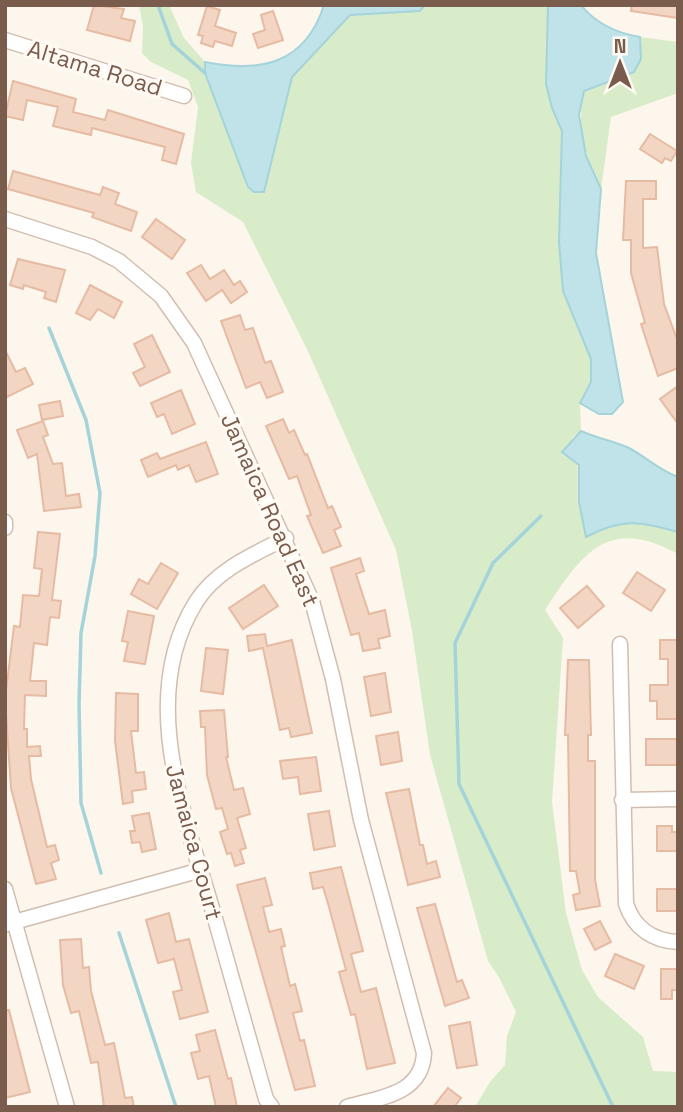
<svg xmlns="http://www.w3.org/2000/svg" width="683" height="1112" font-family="'Space Grotesk',sans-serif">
<rect width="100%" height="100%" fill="#fdf6ec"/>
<g fill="#d8ecc9">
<path d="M139,5H169L184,38L205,62V73L248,187L254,192L264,191L292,77L350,15L419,11L425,5H548L552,108L562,131L559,242L563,291L591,359V382L580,403L581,431L572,438C581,471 579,504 586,537C621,519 641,521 678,532V554C607,515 582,554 545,610L563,638L552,802L566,913L582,970L598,997L643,1037L653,1071L678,1072V1107H475L490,1082L505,1065L507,1036L516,1012L500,979L488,961L430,755L412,631L396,550L307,349L243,222L196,192L191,163L198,107L188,80L151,62L142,53L143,26Z"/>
<path d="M640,37L678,42V93L611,117L601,189C585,156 576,127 584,91L634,72L641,59Z"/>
</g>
<g fill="#bfe3e8" stroke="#a5d3da" stroke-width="2">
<path d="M324,5H425L420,11L350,15L292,77L264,192H254L248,187L205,73V62C261,73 305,64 324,5Z"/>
<path d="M548,5H581C596,24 617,33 640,37L641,59L634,72L584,91L579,115L586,156L601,189L596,253L623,402L612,414H599L580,403L591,382V359L563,291L559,242L562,131L552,108L546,84Z"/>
<path d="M581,431C596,438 614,441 629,448C646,457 659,470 678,477V532C640,521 622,518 586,537L579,502V465L562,452Z"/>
</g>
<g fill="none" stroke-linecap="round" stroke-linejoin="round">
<g stroke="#a5d3da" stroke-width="3.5">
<path d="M158,5L172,44L205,73"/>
<path d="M49,328L86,420L100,493L95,556L81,633L79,704L81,803L101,873"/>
<path d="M541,516L493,563L455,643L459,784L613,1107"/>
<path d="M119,933L176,1107"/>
</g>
</g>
<g fill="#f3d5c3" stroke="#e6bba3" stroke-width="2">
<path d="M94,5L124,9L121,18L135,21L130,41L87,30Z"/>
<path d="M632,5L678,6V18L631,11Z"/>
<path d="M207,6L220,10L215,26L236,33L232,46L215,41L213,47L201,43L203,36L198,35Z"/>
<path d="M273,11L283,40L258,48L253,34L265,30L261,15Z"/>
<path d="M13,81L76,99L73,112L105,120L108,110L184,134L176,164L162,160L165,147L92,128L91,135L53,126L58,107L27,100L23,120L5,116Z"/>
<path d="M650,134L677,151L671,161L665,158L662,163L640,149Z"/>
<path d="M13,171L100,195L103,187L119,193L115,204L137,212L131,231L92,217L94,213L8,189Z"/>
<path d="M626,181H656V199H643V248L657,247L664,304L678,342V368L658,376L641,324L645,323L631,273V240H623Z"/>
<path d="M156,219L185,240L172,259L142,237Z"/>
<path d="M18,259L65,270L56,302L44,298L46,292L24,285L23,289L10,285Z"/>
<path d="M201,265L210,279L224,270L234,285L240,281L247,292L231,303L222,290L206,301L187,273Z"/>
<path d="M90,285L122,302L114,318L98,309L90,320L76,313Z"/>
<path d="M240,315L245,330L253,328L265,363L271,361L283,392L267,398L260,382L246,388L221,321Z"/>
<path d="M152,335L170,372L140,386L133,373L145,367L134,344Z"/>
<path d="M5,350L16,372L25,368L33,384L5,398Z"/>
<path d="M678,386V424L660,399Z"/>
<path d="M181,390L195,424L172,434L164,414L157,417L151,403Z"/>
<path d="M60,401L63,416L42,420L39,405Z"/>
<path d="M283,419L289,433L294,430L305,455L307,454L328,508L332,506L341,527L334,530L341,546L323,553L307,516L311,515L297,476L289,479L266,426Z"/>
<path d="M43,421L48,435L43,437L53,464L62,463L66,496L79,494L81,507L44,511L37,454L28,458L17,430Z"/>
<path d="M206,442L218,474L196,482L189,465L178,470L176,465L148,477L141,460L157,453L160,459Z"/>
<path d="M38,532L60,534L52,600L61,601L59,618L50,617L47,645L34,643L30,681H46V696L25,695L24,729H27V747L40,746L41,756H29L31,779L47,847L55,845L59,860L51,863L56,879L36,884L11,788L5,699L14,626L20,627L23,595L39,596L42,569L34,568Z"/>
<path d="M360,558L364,571L356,574L369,614L385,610L390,636L378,639L380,648L363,651L359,633L351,635L331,568Z"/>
<path d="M161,563L178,573L157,609L131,594L139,579L148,584Z"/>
<path d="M637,572L665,590L651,611L623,593Z"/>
<path d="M264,585L278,606L243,629L229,608Z"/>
<path d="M587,586L604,606L578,628L560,608Z"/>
<path d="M128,611L154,616L145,664L124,661L128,642L122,641Z"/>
<path d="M265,634L267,646L292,640L312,733L291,737L289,728L280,730L263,648L249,651L247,636Z"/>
<path d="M660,640H678L677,719H657V701H650V685H668V659H660Z"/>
<path d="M206,648L228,650L223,694L201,691Z"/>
<path d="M568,660H589L591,735H588V761H595V880L600,906L576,910L573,895L580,893L576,871H570L568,735H565Z"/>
<path d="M385,673L391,712L371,716L364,677Z"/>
<path d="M116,693L138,694V731H131L136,773L144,772L146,789L132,791L133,802L123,804L115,741Z"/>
<path d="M224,710L228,757H226L234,790L243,788L250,814L237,818L246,848L240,850L244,863L235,866L231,853L227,854L220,832L228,829L222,808L216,809L207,775L205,727H201L200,711Z"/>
<path d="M398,732L402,761L381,765L376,736Z"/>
<rect x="646" y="739" width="32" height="26"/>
<path d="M316,757L321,791L300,794L298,777L283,779L280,761Z"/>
<path d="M409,789L420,845H423L427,864L436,861L440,877L408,885L386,793Z"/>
<path d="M329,811L335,846L314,850L308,814Z"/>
<path d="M149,813L156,849L142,852L140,842L132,843L130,831H135L132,816Z"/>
<path d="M657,826H672V832H678V851H657Z"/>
<path d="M341,867L363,951L351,954L361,992L376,988L395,1063L367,1069L355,1014L351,1015L339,972L346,970L329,907L323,887L313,889L310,873Z"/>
<path d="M265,878L272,905L263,907L269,932L281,929L285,946L281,947L290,986L295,984L302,1011L293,1013L300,1041L304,1040L315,1086L295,1090L237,885Z"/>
<rect x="657" y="889" width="21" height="22"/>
<path d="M435,904L457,982L462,980L469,998L445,1006L417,908Z"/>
<path d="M169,913L176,942L189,939L208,1012L180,1019L173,992L182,990L174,959L158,963L146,920Z"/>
<path d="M600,921L611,942L595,950L584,929Z"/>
<path d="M81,939L83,968L89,967L91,991L105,1045L114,1043L125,1098L132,1097L134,1107H104L98,1062L91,1063L79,1011L71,1013L63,985L60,940Z"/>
<path d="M615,954L644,966L634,989L605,976Z"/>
<path d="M661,969H678V990H672V999H661Z"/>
<path d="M5,1010H9L30,1092L5,1098Z"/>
<path d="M470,1022L477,1065L457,1068L449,1026Z"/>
<path d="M215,1030L228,1079L231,1078L237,1107H216L209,1076L198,1079L191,1053L200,1051L196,1035Z"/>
<path d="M448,1088L461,1098L454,1107H433Z"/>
</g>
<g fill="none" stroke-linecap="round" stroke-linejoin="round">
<defs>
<g id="minor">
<path d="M5,40L184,96"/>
<path d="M5,219L92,247L119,261L161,296L194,343L312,601L333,679L361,820L424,1053C422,1095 380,1097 347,1107"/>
<path d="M5,522V528"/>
<path d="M620,644L626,904C634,928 653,941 678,942"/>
<path d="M622,800L678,799"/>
<path d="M5,889L67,1107"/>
<path d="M7,924L201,870"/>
<path d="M272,1107L266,1099C249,1038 231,977 214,915C186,818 136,698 196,602C216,570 254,554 286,538"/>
</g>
</defs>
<use href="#minor" stroke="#d1beb0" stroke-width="17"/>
<use href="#minor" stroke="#fff" stroke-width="14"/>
</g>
<g text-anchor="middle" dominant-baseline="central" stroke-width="7" stroke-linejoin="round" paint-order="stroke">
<g font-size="23" fill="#7a5c4d" stroke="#fffaf3">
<text transform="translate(95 68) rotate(17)">Altama Road</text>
<text transform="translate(270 510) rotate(66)">Jamaica Road East</text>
<text transform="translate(194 842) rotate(75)">Jamaica Court</text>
</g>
</g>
<rect width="683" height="1112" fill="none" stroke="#7a5c4d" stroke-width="14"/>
<g transform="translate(620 63)" stroke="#fffaf3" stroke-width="5" paint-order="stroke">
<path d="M0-5L12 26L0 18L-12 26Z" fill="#7a5c4d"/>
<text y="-10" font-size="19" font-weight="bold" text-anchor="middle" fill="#7a5c4d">N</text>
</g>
</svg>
